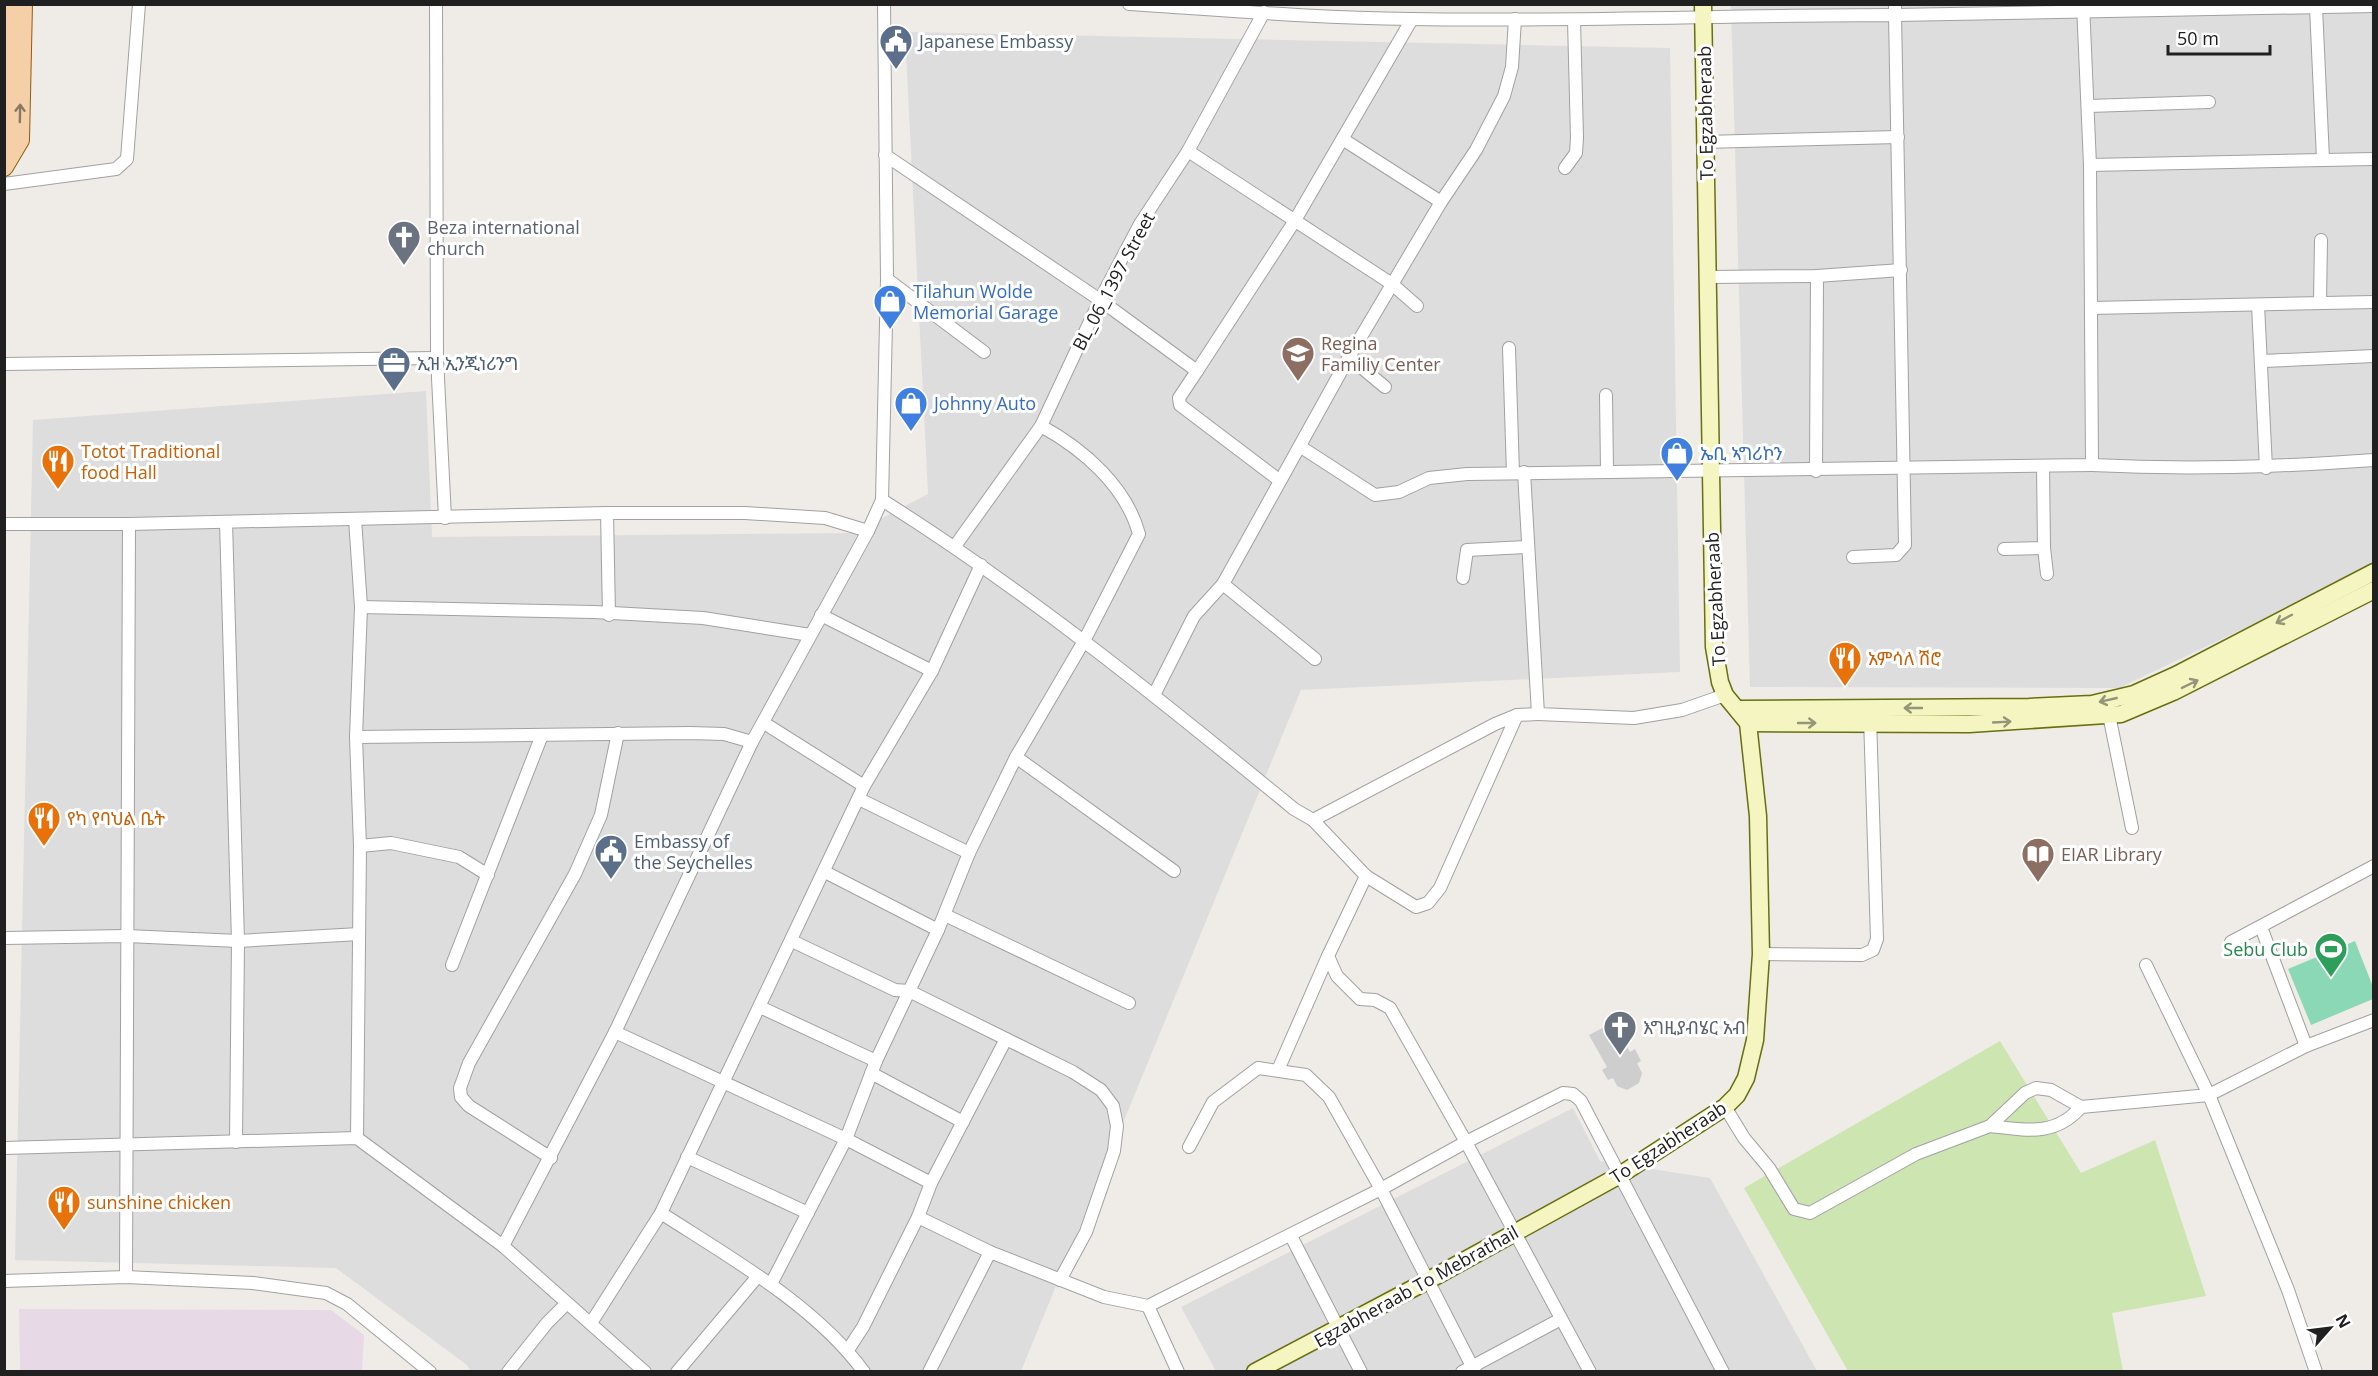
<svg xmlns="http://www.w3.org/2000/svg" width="2378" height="1376" font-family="'Open Sans','Noto Sans Ethiopic',sans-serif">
<rect width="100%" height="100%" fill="#efece7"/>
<g fill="#ddd">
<path d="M1731,5H2373V567L2119,688L1750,687Z"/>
<path d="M905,32L1670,48L1680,672L1301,690L1021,1371H470L467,1365L336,1268L15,1260L33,420L426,391L432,537L854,533L928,494Z"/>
<path d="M1573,1108L1600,1161L1710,1178L1817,1371H1216L1181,1307Z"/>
</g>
<path fill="#e8d9e6" d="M19,1309L331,1310L364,1335L362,1371H20Z"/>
<path fill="#cecece" d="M1614,1022L1630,1052L1635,1049L1641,1061L1637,1063L1642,1073L1639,1083L1627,1090L1617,1086L1613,1078L1608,1080L1602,1070L1607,1067L1589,1035Z"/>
<path fill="#cde5b1" d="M2000,1041L2081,1173L2155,1140L2206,1296L2112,1313L2123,1371H1848L1744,1188Z"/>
<path fill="#8bd8b7" d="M2355,941L2373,987V999L2311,1025L2288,969Z"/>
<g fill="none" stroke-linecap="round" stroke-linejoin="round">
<defs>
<g id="minor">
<path d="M436,4L437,358L445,518"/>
<path d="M1129,4C1223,10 1316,18 1410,19C1572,22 1733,15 1895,15L1905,545L1896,555L1853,557"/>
<path d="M1895,4V15L2374,6"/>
<path d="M2316,7L2323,159"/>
<path d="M2089,106L2209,102"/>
<path d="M1344,140L1441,202"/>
<path d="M1704,142L1898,137"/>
<path d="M1188,151L1392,284L1417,306"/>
<path d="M885,155L1100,300L1197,371L1294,222L1412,19"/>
<path d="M2090,165L2374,159"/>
<path d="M1565,168L1576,153L1577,138L1574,20"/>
<path d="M4,184L116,169L127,159L139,4"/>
<path d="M1709,277L1817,276L1901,270"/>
<path d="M887,279L984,352"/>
<path d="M2320,302L2321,240"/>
<path d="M2258,305L2266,468"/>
<path d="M2091,308L2374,302"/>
<path d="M1509,348L1513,473"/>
<path d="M1349,357L1385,387"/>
<path d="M2263,361L2374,356"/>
<path d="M4,364L437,358"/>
<path d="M1197,371L1179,398L1180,405L1279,480"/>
<path d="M1606,395L1607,470"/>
<path d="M1041,426C1083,449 1126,486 1139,534L1084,641L1016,757L1174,871"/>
<path d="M1301,447L1375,495L1399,492L1429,478L1467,474L2092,465L2090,165L2083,4"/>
<path d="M2092,465C2189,470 2276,467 2374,460"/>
<path d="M1816,471L1817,276"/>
<path d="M1524,472L1538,714L1634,718L1682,710L1725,695"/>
<path d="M882,500C1028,592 1161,700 1294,809L1313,820L1495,724L1517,715L1538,714"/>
<path d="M607,513L609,615"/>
<path d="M355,519L361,607L356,737L360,846L357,1138"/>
<path d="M226,522L238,941L236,1142"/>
<path d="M4,524H129L607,513H745L825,518L868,531"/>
<path d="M955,546L1041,426L1100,300L1140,224L1188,151L1264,12"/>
<path d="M2044,548L2047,574"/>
<path d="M2004,549L2044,548L2043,466"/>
<path d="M1463,578L1467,550L1528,547"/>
<path d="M1223,584L1315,659"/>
<path d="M361,607L594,612L703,618L810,635"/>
<path d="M821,615L932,671"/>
<path d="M1154,695L1194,616L1223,584L1349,357L1441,202L1476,150L1504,96L1512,67L1515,19"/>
<path d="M2109,715L2132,828"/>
<path d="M764,723L864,786"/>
<path d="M356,737L690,733L724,734L752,742"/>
<path d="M859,799L969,853"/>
<path d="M1313,820L1366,876L1416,907L1428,903L1440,888L1517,715"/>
<path d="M360,846L391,843L459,857L488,875"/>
<path d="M825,872L938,930"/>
<path d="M1366,876L1328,956L1337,976L1360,999L1375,1000L1390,1008L1466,1142L1563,1093L1573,1094L1581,1101L1723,1372"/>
<path d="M945,915L1129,1003"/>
<path d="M2261,927L2306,1046"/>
<path d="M4,938L127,936L238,941L359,934"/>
<path d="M792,941L895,990L909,991L1073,1072L1101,1090L1113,1106L1117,1126L1114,1151L1086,1232L1060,1280"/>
<path d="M2231,942L2374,866"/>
<path d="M1761,954L1862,955L1873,950L1877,939L1870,717"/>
<path d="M452,965L542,735"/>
<path d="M760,1007L876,1061"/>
<path d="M615,1032L846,1139L931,1183"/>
<path d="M1278,1070L1328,956"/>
<path d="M871,1073L963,1122"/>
<path d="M1725,1107L1744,1138L1769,1168L1794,1209L1810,1213L1916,1154L1990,1126L2025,1093L2036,1088L2051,1090L2081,1107L2209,1095L2146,965"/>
<path d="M1990,1126C2025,1130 2055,1137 2081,1107"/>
<path d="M4,1148L357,1138L503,1246L645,1372"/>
<path d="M687,1157L808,1213"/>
<path d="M551,1158L469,1106L461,1097L460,1088L469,1063L575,874L601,815L618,733"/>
<path d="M661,1213C729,1257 815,1305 864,1372"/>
<path d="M918,1217L990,1252L1104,1297L1148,1306L1381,1189L1329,1097L1306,1075L1258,1068L1213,1102L1189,1147"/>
<path d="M1291,1236L1361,1372"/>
<path d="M503,1246L615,1032L752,742L868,531L882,500L887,279L884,4"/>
<path d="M126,1277L129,524"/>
<path d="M4,1281L126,1277L253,1283L326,1293L347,1304L430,1372"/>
<path d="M771,1284L846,1139L876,1061L938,930L969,853L1016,757"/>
<path d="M1148,1306L1178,1372"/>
<path d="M591,1323L661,1213L864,786L932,671L981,565"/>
<path d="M848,1350L863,1327L918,1217L931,1183L1006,1039"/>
<path d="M508,1372L547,1323L566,1304"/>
<path d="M677,1372L758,1276"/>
<path d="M929,1372L990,1252"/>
<path d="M1462,1372L1561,1319"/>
<path d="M1475,1372L1381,1189L1466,1142L1590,1372"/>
<path d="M2316,1372L2288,1290L2209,1095L2306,1046L2374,1020"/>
</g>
<g id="secondary">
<path d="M1739,709L2029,707L2092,704L2134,694L2176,675L2374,572"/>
<path d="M1748,723L1969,724L2121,714L2173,692L2374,590"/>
<path d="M1255,1372L1429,1280L1620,1175L1725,1107L1737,1095L1746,1078L1755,1040L1761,954L1758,816L1748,723L1725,695L1720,682L1714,647L1703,4"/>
</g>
<g id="primary">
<path d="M4,152L9,4"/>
<path d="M4,167L20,140L23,4"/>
</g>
</defs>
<use href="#minor" stroke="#a1a1a1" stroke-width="14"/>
<use href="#secondary" stroke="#696f0e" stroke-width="19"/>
<use href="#primary" stroke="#8f5d0c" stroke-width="20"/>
<use href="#minor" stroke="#fff" stroke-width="12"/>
<use href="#secondary" stroke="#f4f5c0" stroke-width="16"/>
<use href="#primary" stroke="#f4cfa7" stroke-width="18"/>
</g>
<defs><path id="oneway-shaft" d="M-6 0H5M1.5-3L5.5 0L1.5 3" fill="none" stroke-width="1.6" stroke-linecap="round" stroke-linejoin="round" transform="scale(1.5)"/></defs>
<use stroke="#8a7864" href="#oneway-shaft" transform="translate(20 113) rotate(-89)"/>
<g stroke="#959578">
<use href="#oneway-shaft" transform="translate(2284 619) rotate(152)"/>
<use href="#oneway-shaft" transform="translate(2190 684) rotate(-26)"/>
<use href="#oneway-shaft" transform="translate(2108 700) rotate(167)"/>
<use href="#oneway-shaft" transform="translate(1913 708) rotate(180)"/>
<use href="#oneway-shaft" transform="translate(2002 722) rotate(-3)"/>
<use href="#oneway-shaft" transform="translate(1807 723)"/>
</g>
<defs>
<symbol id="civic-pin" viewBox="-11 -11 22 30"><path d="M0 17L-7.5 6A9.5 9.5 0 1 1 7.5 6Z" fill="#5c6f8a" stroke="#fff"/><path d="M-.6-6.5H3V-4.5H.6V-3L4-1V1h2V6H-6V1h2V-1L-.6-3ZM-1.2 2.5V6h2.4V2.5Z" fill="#fff"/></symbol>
<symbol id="church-pin" viewBox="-11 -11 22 30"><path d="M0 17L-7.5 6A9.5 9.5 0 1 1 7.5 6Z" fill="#6b7280" stroke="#fff"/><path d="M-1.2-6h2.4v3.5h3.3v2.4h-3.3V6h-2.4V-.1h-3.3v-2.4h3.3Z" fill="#fff"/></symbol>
<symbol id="shop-pin" viewBox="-11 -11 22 30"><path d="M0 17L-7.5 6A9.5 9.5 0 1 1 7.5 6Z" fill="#3f7fe0" stroke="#fff"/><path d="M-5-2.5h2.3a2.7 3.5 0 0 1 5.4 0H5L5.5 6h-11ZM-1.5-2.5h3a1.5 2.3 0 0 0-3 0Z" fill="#fff"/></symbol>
<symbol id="school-pin" viewBox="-11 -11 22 30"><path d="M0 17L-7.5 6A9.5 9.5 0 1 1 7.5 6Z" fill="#8d6e63" stroke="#fff"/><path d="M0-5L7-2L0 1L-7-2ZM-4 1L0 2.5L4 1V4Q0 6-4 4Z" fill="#fff"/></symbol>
<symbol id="office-pin" viewBox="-11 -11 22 30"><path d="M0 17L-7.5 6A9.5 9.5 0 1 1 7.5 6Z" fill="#5c6f8a" stroke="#fff"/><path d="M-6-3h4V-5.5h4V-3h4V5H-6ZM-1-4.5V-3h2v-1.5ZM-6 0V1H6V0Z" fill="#fff"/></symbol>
<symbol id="restaurant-pin" viewBox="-11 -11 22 30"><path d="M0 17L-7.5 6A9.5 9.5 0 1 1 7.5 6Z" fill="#e8710a" stroke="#fff"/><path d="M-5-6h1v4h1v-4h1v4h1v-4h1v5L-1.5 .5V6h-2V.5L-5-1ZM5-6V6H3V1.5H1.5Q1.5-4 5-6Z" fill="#fff"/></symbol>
<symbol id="library-pin" viewBox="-11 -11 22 30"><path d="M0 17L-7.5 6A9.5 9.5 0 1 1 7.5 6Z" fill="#8d6e63" stroke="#fff"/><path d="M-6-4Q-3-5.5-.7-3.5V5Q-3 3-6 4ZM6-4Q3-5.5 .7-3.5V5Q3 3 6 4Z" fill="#fff"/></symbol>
<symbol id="stadium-pin" viewBox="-11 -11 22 30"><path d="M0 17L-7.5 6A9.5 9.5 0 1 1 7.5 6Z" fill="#2e9e5b" stroke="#fff"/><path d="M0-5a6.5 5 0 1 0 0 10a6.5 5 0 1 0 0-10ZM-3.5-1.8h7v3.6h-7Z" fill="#fff"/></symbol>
</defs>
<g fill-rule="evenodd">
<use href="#civic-pin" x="877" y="22" width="38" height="52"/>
<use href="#church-pin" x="385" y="218" width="38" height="52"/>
<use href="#shop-pin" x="871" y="282" width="38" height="52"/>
<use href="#school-pin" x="1279" y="334" width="38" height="52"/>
<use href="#office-pin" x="375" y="344" width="38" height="52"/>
<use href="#shop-pin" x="892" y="384" width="38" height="52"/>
<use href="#shop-pin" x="1658" y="434" width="38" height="52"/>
<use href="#restaurant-pin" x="39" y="442" width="38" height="52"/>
<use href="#restaurant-pin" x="1826" y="639" width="38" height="52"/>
<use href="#restaurant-pin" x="25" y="799" width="38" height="52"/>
<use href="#civic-pin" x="592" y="832" width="38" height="52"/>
<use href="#library-pin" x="2019" y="835" width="38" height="52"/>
<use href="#stadium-pin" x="2312" y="930" width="38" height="52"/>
<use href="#church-pin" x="1601" y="1008" width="38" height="52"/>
<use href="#restaurant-pin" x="45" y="1183" width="38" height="52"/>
</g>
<g text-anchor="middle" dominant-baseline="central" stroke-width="6" stroke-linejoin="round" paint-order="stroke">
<g font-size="18" fill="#4e5e75" stroke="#fff" text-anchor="start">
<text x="919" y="41">Japanese Embassy</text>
<text x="417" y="363">ኢዝ ኢንጂነሪንግ</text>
<text x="634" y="841">Embassy of<tspan x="634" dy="21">the Seychelles</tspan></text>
</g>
<g font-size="18" fill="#202020" stroke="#fff">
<text transform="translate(1705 113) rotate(-91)">To Egzabheraab</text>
<text transform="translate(1113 281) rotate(-62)">BL_06_1397 Street</text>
<text transform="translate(1715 599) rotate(-93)">To Egzabheraab</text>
<text transform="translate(1668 1142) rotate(-33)">To Egzabheraab</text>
<text transform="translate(1416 1286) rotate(-29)">Egzabheraab To Mebrathail</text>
</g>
<g font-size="18" fill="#5b616d" stroke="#fff" text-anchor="start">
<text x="427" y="227">Beza international<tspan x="427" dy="21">church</tspan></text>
<text x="1643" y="1027">እግዚያብሄር አብ</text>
</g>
<g font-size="18" fill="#366cbe" stroke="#fff" text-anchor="start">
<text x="913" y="291">Tilahun Wolde<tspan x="913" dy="21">Memorial Garage</tspan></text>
<text x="934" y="403">Johnny Auto</text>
<text x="1700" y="453">ኤቢ ኣግሪኮን</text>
</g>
<g font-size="18" fill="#785e54" stroke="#fff" text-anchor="start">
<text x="1321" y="343">Regina<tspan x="1321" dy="21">Familiy Center</tspan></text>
<text x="2061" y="854">EIAR Library</text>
</g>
<g font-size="18" fill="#c56008" stroke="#fff" text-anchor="start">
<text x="81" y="451">Totot Traditional<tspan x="81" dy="21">food Hall</tspan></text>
<text x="1868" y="658">አምሳለ ሽሮ</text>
<text x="67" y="818">የካ የባህል ቤት</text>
<text x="87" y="1202">sunshine chicken</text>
</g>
<g font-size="18" fill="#27864d" stroke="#fff" text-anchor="end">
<text x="2308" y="949">Sebu Club</text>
</g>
</g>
<rect width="2378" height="1376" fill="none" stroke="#202020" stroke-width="12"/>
<g transform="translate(2330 1328) rotate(62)" stroke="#ffffff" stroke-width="4.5" paint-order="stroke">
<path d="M0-4.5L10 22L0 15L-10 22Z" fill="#202020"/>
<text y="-9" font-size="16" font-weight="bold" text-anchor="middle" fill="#202020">N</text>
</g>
<path d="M2168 45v9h102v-9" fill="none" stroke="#202020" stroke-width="3"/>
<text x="2177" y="45" font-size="18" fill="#202020" stroke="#ffffff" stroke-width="4.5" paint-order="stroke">50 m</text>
</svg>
